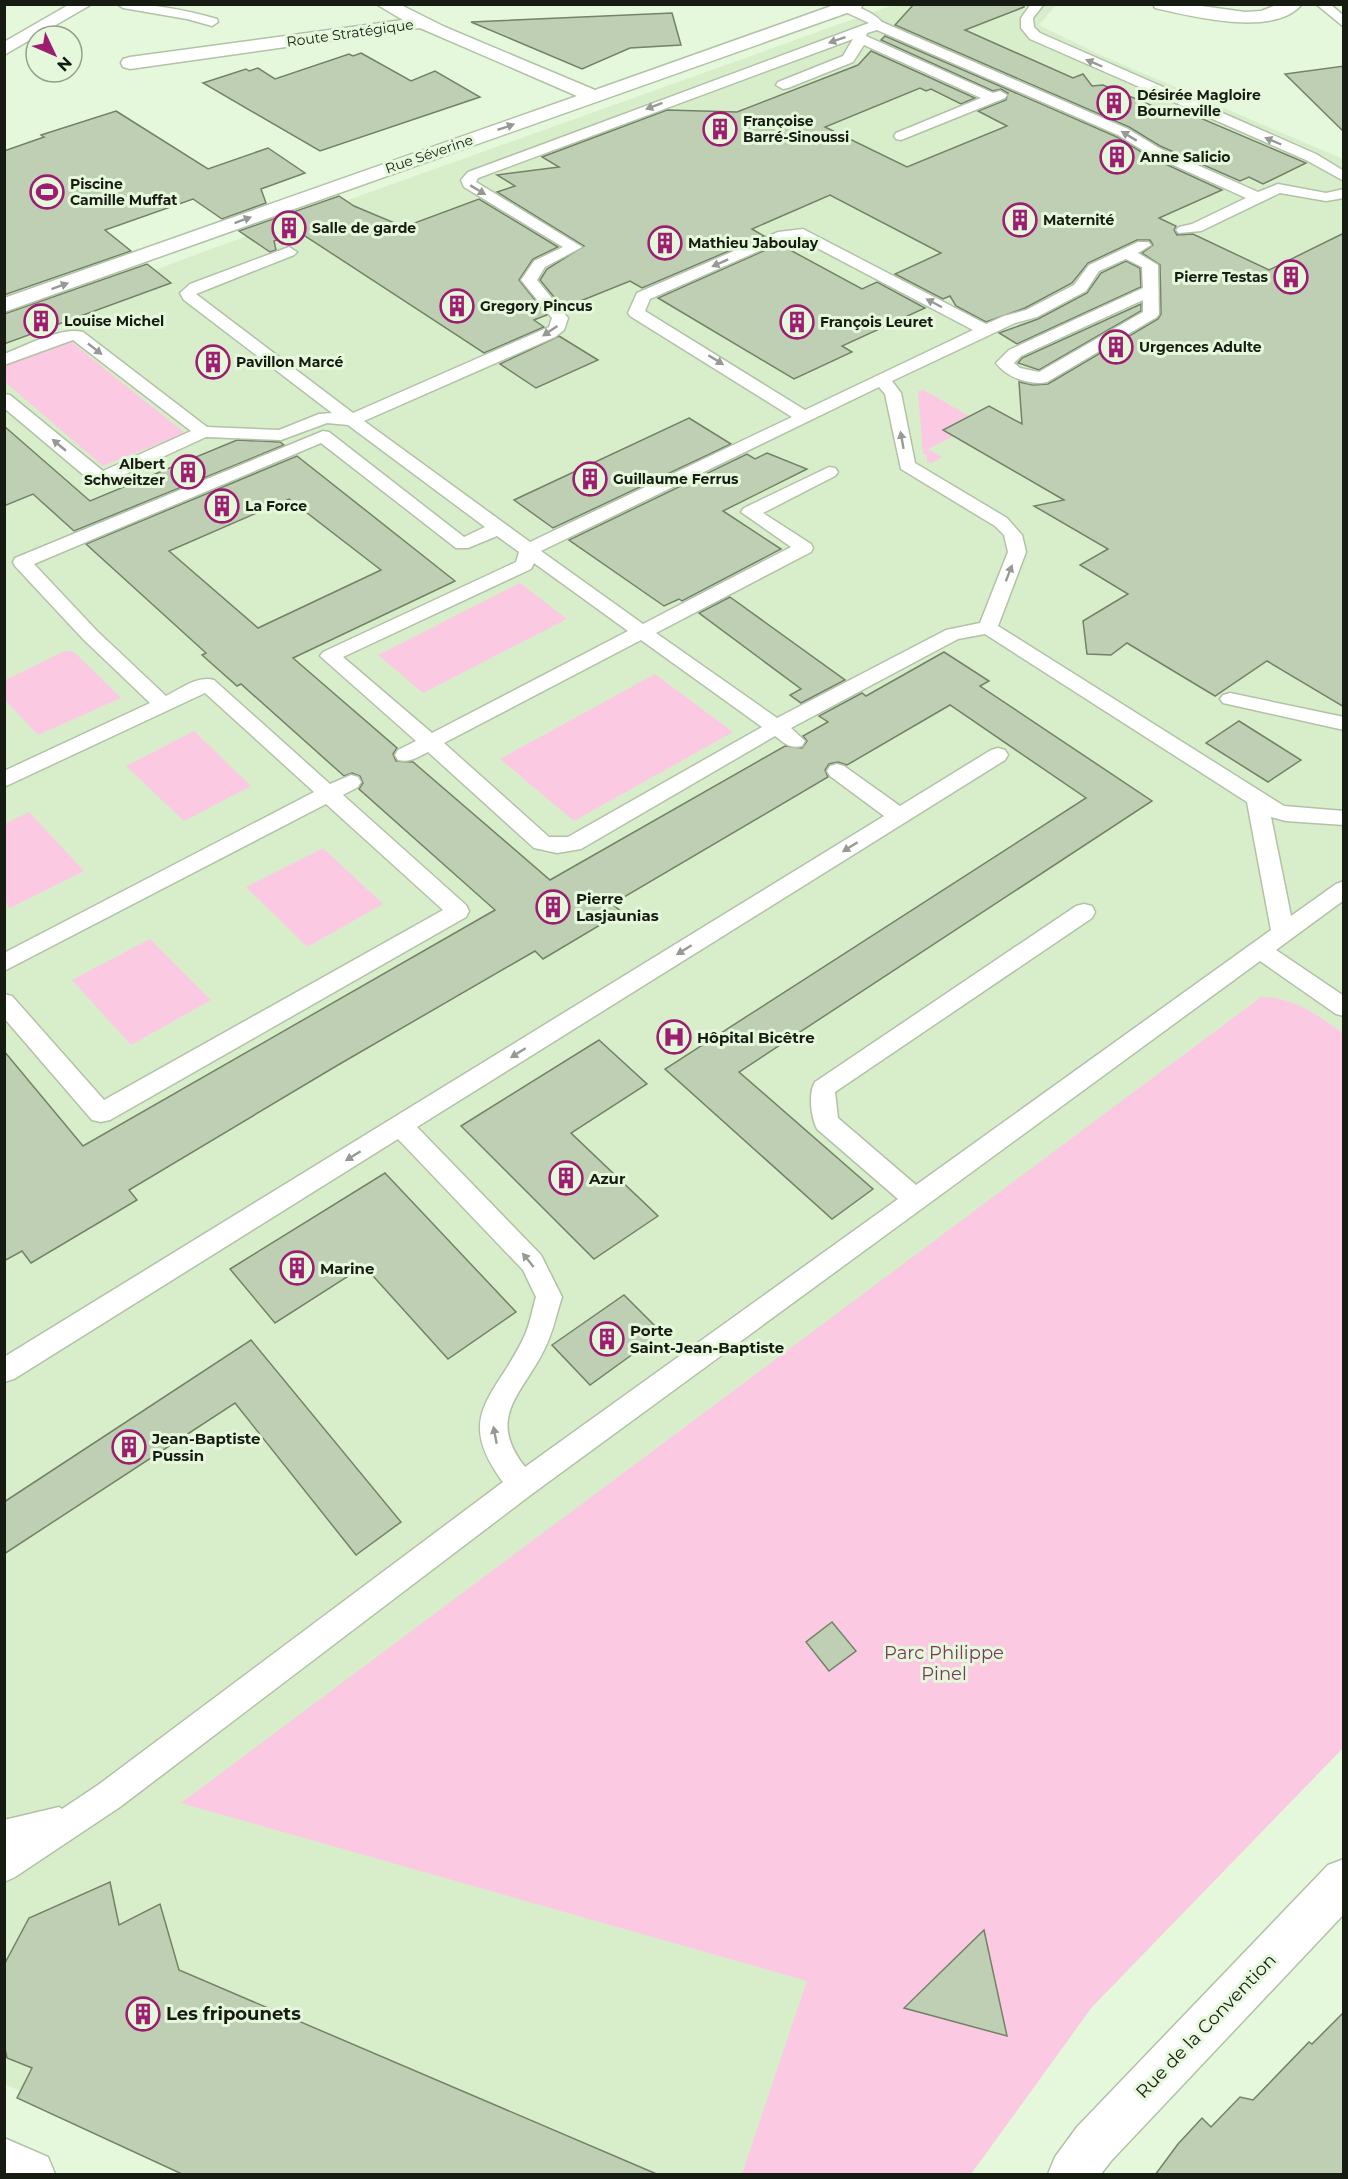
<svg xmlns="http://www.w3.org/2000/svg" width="1348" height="2179" font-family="Montserrat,sans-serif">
<rect width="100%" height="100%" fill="#e6f8db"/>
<path fill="#d8eecb" d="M893,5H1056L1039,25L1096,53L1343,159V1748L1092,2007L971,2174H194L5,2084L4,326L211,249Z"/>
<g fill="#fcc9e3">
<path d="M70,341L185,433L103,466L5,382V366Z"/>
<path d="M924,390L969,416L944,429L954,436L928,449L942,457L932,463L927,462V455L923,454L918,391Z"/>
<path d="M520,583L567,619L423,693L378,655Z"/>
<path d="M65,651L74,652L121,698L38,735L5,700V680Z"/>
<path d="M655,674L733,732L574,821L500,759Z"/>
<path d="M194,731L251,786L184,821L126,766Z"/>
<path d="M29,812L84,871L10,908L5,902V824Z"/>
<path d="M323,848L383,904L307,947L246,887Z"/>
<path d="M150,939L211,1000L131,1045L72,980Z"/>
<path d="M1261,997C1294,997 1317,1015 1343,1033V1748L1092,2007L971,2174H742L807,1981L181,1803Z"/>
</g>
<g fill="#becfb3" stroke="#738268" stroke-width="1.5" fill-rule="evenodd">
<path d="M914,4H1024V7L965,30L1073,78L1083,74L1092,86L1103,85L1174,115L1184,111L1306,163L1263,184L1249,177L1240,181L1160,146L1129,127L895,25Z"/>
<path d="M672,13L681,45L630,48L582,69L471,22Z"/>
<path d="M885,36L1117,137L1148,156L1222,190L1159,218L1176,226L1174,230L1177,235L1193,234L1269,270L1344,233V707L1267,661L1215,696L1127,643L1111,655L1087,654L1083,621L1128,594L1080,565L1108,549L1034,506L1064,500L943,430L989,406L1022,424L1019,382L1033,385L1048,384L1158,319L1161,314L1160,265L1142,253L1153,245L1150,240H1137L1088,263L1072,283L1025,308L986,322L956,306L950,296L943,299L895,274L941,253L830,195L752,229L764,236L642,288L630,281L563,308L540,280L547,269L584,246L497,192L515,186L497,175L559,167L542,157L667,110L737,112L858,65L871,51L975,98L961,104L931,89L926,91L920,88L825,127L907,167L1007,126L978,111L1006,100L1008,93L1001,89L993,91L881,40Z"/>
<path d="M361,53L411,81L435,71L480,97L320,151L203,83L246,69L249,71L258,68L275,79L349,54L353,56Z"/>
<path d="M1344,66V132L1285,74Z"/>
<path d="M116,111L208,169L268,148L305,173L261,189L266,203L222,219L193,199L105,230L131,251L4,295V151L44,137L41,135Z"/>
<path d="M339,196L354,206L404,227L479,199L558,247L533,259L519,280L547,315L534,320L544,327L484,353L299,232L274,241L276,250L270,252L239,231Z"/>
<path d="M779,244L862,289L877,282L925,308L842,346L852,352L794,379L658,298Z"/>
<path d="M1126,261L1140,268L1141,287L1017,344L999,333L1038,319L1087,293L1101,273Z"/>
<path d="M147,264L171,283L4,344V314Z"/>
<path d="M1141,304V311L1039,370L1018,363L1022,358Z"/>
<path d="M559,336L598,360L536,388L500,364Z"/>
<path d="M689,418L731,444L553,528L514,500Z"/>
<path d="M4,426L90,501L237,440L280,442L284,445L74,531L33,494L4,506Z"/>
<path d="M767,453L807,469L723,511L781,549L682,601L679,599L664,606L569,540L747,454L755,459Z"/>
<path d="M297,456L455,581L293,658L397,748L393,754L396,761L413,762L550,880L785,746L802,748L807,741L803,736L828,722L819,716L862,693L866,696L944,652L989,681L980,686L1152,801L739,1072L873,1189L832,1219L665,1069L1086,798L950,705L847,765L838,762L829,764L825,770L828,777L612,904L622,912L543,959L535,951L338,1065L129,1190L137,1200L31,1263L22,1251L4,1261V1051L83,1146L495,910L359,789L363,783L360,776L352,773L344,776L241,684L237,686L202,655L206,653L86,544ZM289,499L381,570L258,628L169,551Z"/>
<path d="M730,597L845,680L801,703L790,695L801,689L699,613Z"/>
<path d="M1239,721L1301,760L1268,782L1206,743Z"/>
<path d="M599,1040L647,1084L571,1133L658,1216L594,1259L461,1126Z"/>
<path d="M385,1173L516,1312L448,1359L364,1266L275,1323L230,1269Z"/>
<path d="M624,1295L662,1333L590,1385L552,1345Z"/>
<path d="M251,1340L401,1522L356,1555L235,1403L4,1554V1502Z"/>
<path d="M832,1622L856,1651L829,1671L806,1642Z"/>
<path d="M110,1882L119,1925L160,1904L179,1970L659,2175H184L17,2098L32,2068L7,2058L4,2044V1965L29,1918Z"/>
<path d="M984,1930L1007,2036L904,2008Z"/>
<path d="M1344,2012V2175H1155L1178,2144L1202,2118L1211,2127L1240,2097L1253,2100L1309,2042L1312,2044Z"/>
</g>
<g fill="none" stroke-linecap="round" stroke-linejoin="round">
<defs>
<g id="lane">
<path d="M117,4C152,4 183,9 217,19L218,22L212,26L187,19L123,8Z"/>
<path d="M841,4C855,4 873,12 882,22L1128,129L1159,148L1258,192L1278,184L1326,193L1344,189V198L1326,201L1280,193L1201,231L1179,233L1176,230L1179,227L1192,224L1246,198L1149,154L1118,135L877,30L867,33L866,36L993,93L1000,91L1007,95L1005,98L901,140L896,139L894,136L896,133L981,98L864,45L853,62L788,88L783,89L776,85L778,82L843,56L853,39L478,178L476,182L582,247L545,267L537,280L568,318L564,330L555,337L364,421L530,542L792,417L630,316L628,313L637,293L778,232L803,229L986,324L1004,316L1026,310L1074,285L1089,265L1138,242H1148L1151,245L1138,253L1158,265L1159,314L1157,317L1047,382C1030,386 1006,377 996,363L1009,350L1143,288L1142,267L1126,259L1099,271L1086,291L1037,317L1015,323L892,381L901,393L915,463L1007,518L1022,535L1026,552L998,626L1284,806L1344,811V825L1286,821L1271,817L1291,916L1336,884L1344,881V900L1276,950L1344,996V1016L1336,1014L1260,961L532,1494L120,1807L15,1877L4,1882V1820L59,1807L62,1809L98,1785L503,1482C453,1415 496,1397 524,1337C530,1325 532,1310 536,1297L523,1270L398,1139L14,1379L4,1382V1357L884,816L830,776L827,771L830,766L837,764L844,766L900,806L991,750L998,748L1005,750L1008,755L1005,760L417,1127L541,1255L562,1297C556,1315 553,1333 544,1350C521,1396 486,1417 525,1467L898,1199L817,1129C811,1117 808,1093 815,1082L1076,906L1084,904L1092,906L1095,912L1092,918L835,1092L838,1118L916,1185L1271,930L1247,802L985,634L958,639L791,728L805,741L802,746C790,749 784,743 775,736L581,849L557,853L534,848L428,752C418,757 410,763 398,760L395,755L398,750L416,741L320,656L323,652L516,562L519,552L497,536L468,548H456L321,443L34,564L97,631L166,696C180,689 198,675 214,680L330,784L351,775L358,777L361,782L358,787L343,795L466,905L469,911L466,917L110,1120L101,1122L92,1120L4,1018V994L12,996L104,1100L443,910L326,804L4,971V953L314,792L205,693L4,787V771L150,703L83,639L15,566L13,562L15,558L323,431L329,432L464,537L485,527L348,425L327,423L281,440L206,437L117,478L102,481L86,477L4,408V394L10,395L103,471L191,431L73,340L4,365V354C25,346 62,326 83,332L207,427L279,430L319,414L332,413L184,300L180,293L190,284L289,247L297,252L294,255L196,294L353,413L549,327L552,318L521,280L534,261L563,247L464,187L461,180L468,172L869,23L841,10ZM786,239H800L973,330L805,410L645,311L650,299ZM1143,300V312L1039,372L1020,368L1014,363L1021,356ZM879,387L885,394L901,469L995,526L1004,535L1008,552L980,623L946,630L777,718L656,633L811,552L813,548L811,544L763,513L835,476L838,472L835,468L829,467L744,508L741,512L791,547L643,624L541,551ZM534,563L628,631L432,733L343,657L531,569ZM641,640L762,727L568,837H549L444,743Z"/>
<path d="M1031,4H1044L1033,18L1034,27L1040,33L1316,154L1344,171V181L1306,160L1030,39L1021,28V18Z"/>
<path d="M1316,4H1330L1344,16V27Z"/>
<path d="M1230,693L1344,717V730L1223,703L1220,699L1223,695Z"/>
</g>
<g id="street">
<path d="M376,4H399L445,27L595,90L837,4H863L861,8L4,312V298L577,96L420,28L130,69L123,67L121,63L123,59L130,57L403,20Z"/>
<path d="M1153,4H1187L1245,12L1261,11L1279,4H1302C1275,38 1190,16 1155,8Z"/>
<path d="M4,2138L48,2157L55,2174H4Z"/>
</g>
<g id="secondary">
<path d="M70,4H92L4,55V42Z"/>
<path d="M1344,1859V1914L1111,2161L1101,2174H1048L1055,2157L1077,2127L1328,1865Z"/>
</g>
</defs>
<use href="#lane" stroke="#b1c2a6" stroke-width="3"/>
<use href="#street" stroke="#b1c2a6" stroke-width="3"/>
<use href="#secondary" stroke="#b1c2a6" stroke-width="3"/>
<use href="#lane" fill="#fff" fill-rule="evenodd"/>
<use href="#street" fill="#fff" fill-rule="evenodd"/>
<use href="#secondary" fill="#fff" fill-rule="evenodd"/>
</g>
<defs><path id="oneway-solid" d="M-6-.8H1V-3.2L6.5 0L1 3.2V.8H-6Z" transform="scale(1.5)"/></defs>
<g fill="#969994">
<use href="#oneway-solid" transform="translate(837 40) rotate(161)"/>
<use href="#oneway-solid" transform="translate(1094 63) rotate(-157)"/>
<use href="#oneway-solid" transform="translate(654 106) rotate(159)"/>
<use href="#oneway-solid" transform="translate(506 127) rotate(-19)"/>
<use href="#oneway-solid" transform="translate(1129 136) rotate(-149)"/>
<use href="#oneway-solid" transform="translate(1273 141) rotate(-157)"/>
<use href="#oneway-solid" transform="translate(478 190) rotate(31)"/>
<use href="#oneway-solid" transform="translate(243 220) rotate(-20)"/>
<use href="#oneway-solid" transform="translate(720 263) rotate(156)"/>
<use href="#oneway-solid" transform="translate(60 286) rotate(-20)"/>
<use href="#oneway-solid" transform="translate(934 303) rotate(-152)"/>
<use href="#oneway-solid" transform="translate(550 331) rotate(146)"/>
<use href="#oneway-solid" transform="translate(95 349) rotate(38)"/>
<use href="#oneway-solid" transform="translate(716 360) rotate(32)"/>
<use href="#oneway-solid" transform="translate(902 440) rotate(-100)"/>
<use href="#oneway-solid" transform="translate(59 445) rotate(-140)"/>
<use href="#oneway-solid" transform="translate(1009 573) rotate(-69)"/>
<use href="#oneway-solid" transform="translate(850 847) rotate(148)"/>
<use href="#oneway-solid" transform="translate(684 950) rotate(148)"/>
<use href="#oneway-solid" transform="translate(518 1053) rotate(148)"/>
<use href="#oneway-solid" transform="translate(353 1156) rotate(148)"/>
<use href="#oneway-solid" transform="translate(528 1260) rotate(-129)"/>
<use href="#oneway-solid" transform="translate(495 1435) rotate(-101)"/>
</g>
<defs>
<symbol id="building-ring" viewBox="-11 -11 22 22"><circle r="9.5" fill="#e6f8db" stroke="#9d1d70" stroke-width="1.5"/><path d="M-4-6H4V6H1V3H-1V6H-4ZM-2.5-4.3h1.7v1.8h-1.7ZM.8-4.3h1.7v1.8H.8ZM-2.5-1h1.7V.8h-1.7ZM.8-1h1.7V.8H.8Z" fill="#9d1d70"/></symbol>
<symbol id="stadium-ring" viewBox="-11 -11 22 22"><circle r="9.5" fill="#e6f8db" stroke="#9d1d70" stroke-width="1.5"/><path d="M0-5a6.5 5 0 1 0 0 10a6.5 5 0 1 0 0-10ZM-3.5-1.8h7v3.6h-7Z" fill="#9d1d70"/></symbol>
<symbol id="hospital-ring" viewBox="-11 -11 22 22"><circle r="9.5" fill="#e6f8db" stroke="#9d1d70" stroke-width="1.5"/><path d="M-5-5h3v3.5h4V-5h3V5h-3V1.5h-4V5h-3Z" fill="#9d1d70"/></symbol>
</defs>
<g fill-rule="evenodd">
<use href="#building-ring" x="1095" y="84" width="38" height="38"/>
<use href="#building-ring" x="701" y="110" width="38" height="38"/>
<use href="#building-ring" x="1098" y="138" width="38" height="38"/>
<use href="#stadium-ring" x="28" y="173" width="38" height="38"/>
<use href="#building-ring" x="1001" y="201" width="38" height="38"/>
<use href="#building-ring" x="270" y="209" width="38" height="38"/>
<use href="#building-ring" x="646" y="224" width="38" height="38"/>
<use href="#building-ring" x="1272" y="258" width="38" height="38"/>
<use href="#building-ring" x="438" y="287" width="38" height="38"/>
<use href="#building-ring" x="22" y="302" width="38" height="38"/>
<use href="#building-ring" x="778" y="303" width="38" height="38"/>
<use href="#building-ring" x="1097" y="328" width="38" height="38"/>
<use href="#building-ring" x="194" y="343" width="38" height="38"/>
<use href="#building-ring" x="169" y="453" width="38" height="38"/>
<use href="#building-ring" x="571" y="460" width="38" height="38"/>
<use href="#building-ring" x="203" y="487" width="38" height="38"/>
<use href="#building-ring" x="534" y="888" width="38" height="38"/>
<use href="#hospital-ring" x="655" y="1018" width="38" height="38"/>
<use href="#building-ring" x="547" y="1159" width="38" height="38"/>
<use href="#building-ring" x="278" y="1249" width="38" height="38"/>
<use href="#building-ring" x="588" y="1320" width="38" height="38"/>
<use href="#building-ring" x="110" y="1428" width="38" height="38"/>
<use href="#building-ring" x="124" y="1995" width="38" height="38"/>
</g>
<g text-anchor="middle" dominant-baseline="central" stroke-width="6" stroke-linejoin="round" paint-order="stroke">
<g font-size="14" fill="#161c12" stroke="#e6f8db">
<text transform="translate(350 33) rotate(-8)">Route Stratégique</text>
<text transform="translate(429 154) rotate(-19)">Rue Séverine</text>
</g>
<g font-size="14" font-weight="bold" fill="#161c12" stroke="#e6f8db" text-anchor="start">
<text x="1137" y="95">Désirée Magloire<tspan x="1137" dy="16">Bourneville</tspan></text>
<text x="743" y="121">Françoise<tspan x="743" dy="16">Barré-Sinoussi</tspan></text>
<text x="1140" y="157">Anne Salicio</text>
<text x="70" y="184">Piscine<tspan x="70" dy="16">Camille Muffat</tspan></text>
<text x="1043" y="220">Maternité</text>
<text x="312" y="228">Salle de garde</text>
<text x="688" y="243">Mathieu Jaboulay</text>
<text x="1268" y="277" text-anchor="end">Pierre Testas</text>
<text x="480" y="306">Gregory Pincus</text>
<text x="64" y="321">Louise Michel</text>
<text x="820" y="322">François Leuret</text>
<text x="1139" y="347">Urgences Adulte</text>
<text x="236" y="362">Pavillon Marcé</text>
<text x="165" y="464" text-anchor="end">Albert<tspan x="165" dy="16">Schweitzer</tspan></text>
<text x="613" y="479">Guillaume Ferrus</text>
<text x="245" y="506">La Force</text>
</g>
<g font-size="15" font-weight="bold" fill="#161c12" stroke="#e6f8db" text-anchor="start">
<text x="576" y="898">Pierre<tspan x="576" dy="17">Lasjaunias</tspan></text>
<text x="697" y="1037">Hôpital Bicêtre</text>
<text x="589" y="1178">Azur</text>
<text x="320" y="1268">Marine</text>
<text x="630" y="1330">Porte<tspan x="630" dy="17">Saint-Jean-Baptiste</tspan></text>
<text x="152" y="1438">Jean-Baptiste<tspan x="152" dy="17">Pussin</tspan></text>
</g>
<g font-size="18" fill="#7c375f" stroke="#e6f8db">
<text x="944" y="1653">Parc Philippe<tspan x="944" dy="21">Pinel</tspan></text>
</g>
<g font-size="18" font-weight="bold" fill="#161c12" stroke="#e6f8db" text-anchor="start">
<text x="166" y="2014">Les fripounets</text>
</g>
<g font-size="18" fill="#161c12" stroke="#e6f8db">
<text transform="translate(1206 2026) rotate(-46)">Rue de la Convention</text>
</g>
</g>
<rect width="1348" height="2179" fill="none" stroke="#161c12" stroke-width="12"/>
<g transform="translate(54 54) rotate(134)"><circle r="28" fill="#e6f8db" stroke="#93a08b" stroke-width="1.5"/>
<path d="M0-4.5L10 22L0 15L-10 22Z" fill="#9d1d70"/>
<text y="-9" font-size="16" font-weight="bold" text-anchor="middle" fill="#161c12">N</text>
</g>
</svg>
